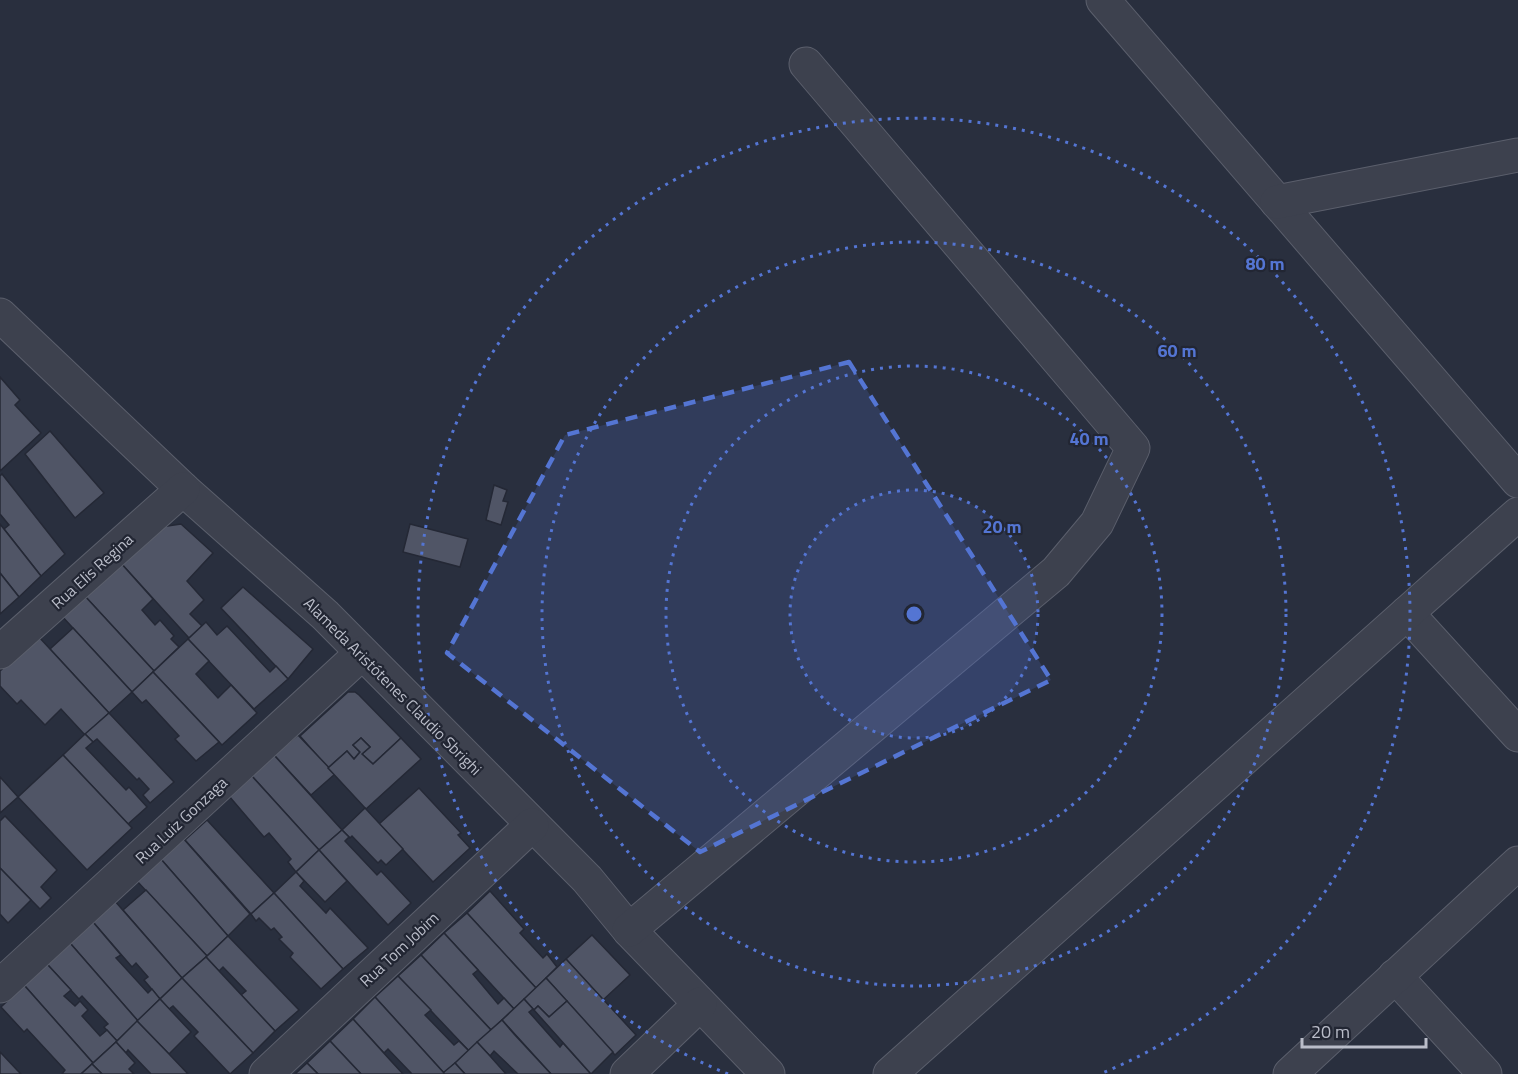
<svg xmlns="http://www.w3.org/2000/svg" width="1518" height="1074" font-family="'Titillium Web',sans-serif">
<rect width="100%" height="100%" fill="#292f3e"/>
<g fill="#505566" stroke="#242835" stroke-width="1.5">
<path d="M0,377L20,400L15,405L41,433L0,471Z"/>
<path d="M50,431L104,493L75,518L25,454Z"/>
<path d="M2,474L65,554L41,576L4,529L9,525L0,514V476Z"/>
<path d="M494,485L507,490L503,501L508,502L501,525L486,520Z"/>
<path d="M0,524L41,576L19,597L0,573Z"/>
<path d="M181,524L213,553L187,581L204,600L190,614L202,626L189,638L119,561L154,528Z"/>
<path d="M410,524L468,539L460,567L403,552Z"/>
<path d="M119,561L153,599L142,610L155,625L160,620L174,636L171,639L179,647L154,671L83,594Z"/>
<path d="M0,573L19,597L0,614Z"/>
<path d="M243,587L313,649L288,679L221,608Z"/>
<path d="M83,594L154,671L132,692L60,614Z"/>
<path d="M206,622L217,635L227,626L270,672L276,666L288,679L254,709L188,639Z"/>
<path d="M73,628L132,692L109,713L50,649Z"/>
<path d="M38,636L109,713L85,735L61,709L45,725L21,700L17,704L0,686V671Z"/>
<path d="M188,639L209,661L196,674L218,698L231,685L257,713L222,745L153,672Z"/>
<path d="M153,672L219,742L196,761L175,739L179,736L146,700L142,703L132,692Z"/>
<path d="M348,692H355L359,695L401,738L373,764L362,754L370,747L361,738L353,745L360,752L354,759L347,751L328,768L300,736Z"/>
<path d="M109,713L174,782L150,803L143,795L149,789L139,778L137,780L97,739L93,742L85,734Z"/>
<path d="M85,734L93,742L86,748L126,790L129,787L147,807L128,824L63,755Z"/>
<path d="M298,735L335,774L311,795L274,755Z"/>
<path d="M361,738L370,747L362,754L373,764L401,738L421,759L366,809L328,768L347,751L354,759L360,752L353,745Z"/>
<path d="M63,755L132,828L87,870L18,797Z"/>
<path d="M274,755L342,830L319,850L251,775Z"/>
<path d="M251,775L319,850L296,872L288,862L291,859L269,833L264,837L229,796Z"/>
<path d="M0,777L18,797L0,813Z"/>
<path d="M419,788L461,833L458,835L470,848L433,882L379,824Z"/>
<path d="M365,808L403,849L386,865L381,860L378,863L352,836L350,838L342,830Z"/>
<path d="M5,816L57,870L41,887L51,898L40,909L0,868V821Z"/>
<path d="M207,820L274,893L251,914L185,840Z"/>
<path d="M342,830L349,837L345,841L377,875L381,871L411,903L388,925L319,850Z"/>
<path d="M182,837L250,914L228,936L160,858Z"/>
<path d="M319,850L347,881L325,902L296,872Z"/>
<path d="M160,858L228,936L207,956L136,880Z"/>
<path d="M0,868L31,900L8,923L0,914Z"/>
<path d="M296,872L304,881L300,886L326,913L330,908L368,948L343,969L274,893Z"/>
<path d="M146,890L207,956L182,978L123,910Z"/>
<path d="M490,891L524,929L520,933L543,958L547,954L557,967L536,988L467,913Z"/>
<path d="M274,893L343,969L321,989L290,957L293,953L279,939L282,937L274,928L271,930L259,918L256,921L251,914Z"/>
<path d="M114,900L182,978L160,999L144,980L148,977L136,963L132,967L93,922Z"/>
<path d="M467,913L536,988L514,1009L444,933Z"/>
<path d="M93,922L121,955L116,958L148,993L152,989L160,999L138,1021L70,943Z"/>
<path d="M444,933L478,970L473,974L498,1004L504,998L514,1009L491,1030L421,955Z"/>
<path d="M592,935L630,975L603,1000L566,959Z"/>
<path d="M228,936L299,1010L275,1031L241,995L246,991L223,967L219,971L206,957Z"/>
<path d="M70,943L138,1021L117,1041L104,1027L108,1024L82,996L79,999L47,964Z"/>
<path d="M421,955L491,1030L469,1051L398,976Z"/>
<path d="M206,957L275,1031L253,1053L182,978Z"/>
<path d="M566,959L636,1035L615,1055L546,978Z"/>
<path d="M47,964L71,990L64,996L75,1006L80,1001L88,1010L82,1016L100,1036L107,1030L117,1041L93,1063L24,985Z"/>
<path d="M398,976L431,1010L425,1015L454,1045L459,1041L469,1051L444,1073L375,997Z"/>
<path d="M182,978L253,1053L230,1074L194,1036L198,1032L173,1006L169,1009L160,999Z"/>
<path d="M546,978L567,1001L549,1017L538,1006L534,1010L524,999Z"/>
<path d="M24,985L93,1063L81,1074H62L65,1070L27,1029L24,1032L1,1007Z"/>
<path d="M375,997L444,1073V1074H412L388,1049L384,1053L353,1019Z"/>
<path d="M160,999L191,1032L169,1054L137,1021Z"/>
<path d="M524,999L533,1009L529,1012L560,1047L563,1043L591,1074H551L502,1020Z"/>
<path d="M567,1001L613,1052L591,1074L534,1010L538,1006L549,1017Z"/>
<path d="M353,1019L391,1061L403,1074H361L330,1041Z"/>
<path d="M502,1020L514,1034L551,1074H518L494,1051L490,1056L477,1042Z"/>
<path d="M137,1021L169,1054L188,1074H151L128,1050L126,1053L116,1042Z"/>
<path d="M330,1041L361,1074H318L307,1063Z"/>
<path d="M116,1042L135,1063L129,1069L134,1074H102L92,1064Z"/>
<path d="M477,1042L490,1056L506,1074H465L455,1063Z"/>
<path d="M0,1052L17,1070L21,1074H0Z"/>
<path d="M307,1063L318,1074H295Z"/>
<path d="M455,1063L465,1074H444V1072Z"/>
<path d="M92,1064L102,1074H81Z"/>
</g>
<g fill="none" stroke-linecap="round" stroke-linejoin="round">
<defs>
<g id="street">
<path d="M1103,0L1518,481"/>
<path d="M1277,202L1518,155"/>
<path d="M0,315L183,489L325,615L587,879L629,930L768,1074"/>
<path d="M1407,613L1518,735"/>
<path d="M0,652L183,489"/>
<path d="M629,930L1056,572L1097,523L1133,448L806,64"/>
<path d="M1395,976L1485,1074"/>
<path d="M0,986L362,653"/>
<path d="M266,1074L532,825"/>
<path d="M627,1074L700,1004"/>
<path d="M890,1074L1518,514"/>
<path d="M1290,1074L1518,863"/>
</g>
</defs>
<use href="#street" stroke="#5b5f6c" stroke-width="35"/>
<use href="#street" stroke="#3d414e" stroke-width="33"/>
</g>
<path fill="#5475d3" fill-opacity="0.2" stroke="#5475d3" stroke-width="4.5" stroke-dasharray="12 8" stroke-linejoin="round" d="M849,362L1051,680L700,852L447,653L565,435Z"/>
<circle cx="914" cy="614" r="124" fill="#5475d3" fill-opacity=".12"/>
<g fill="none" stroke="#5475d3" stroke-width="3" stroke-dasharray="3 6">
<circle cx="914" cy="614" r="124"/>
<circle cx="914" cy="614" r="248"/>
<circle cx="914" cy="614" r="372"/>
<path d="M728 1074A496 496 0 1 1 1100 1074"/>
</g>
<g text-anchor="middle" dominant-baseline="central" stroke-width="4.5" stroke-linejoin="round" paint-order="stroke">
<g font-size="16" fill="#babdc9" stroke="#222633">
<text transform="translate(92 571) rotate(-42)">Rua Elis Regina</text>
<text transform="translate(393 686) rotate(45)">Alameda Aristótenes Claudio Sbrighi</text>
<text transform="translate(181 820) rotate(-43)">Rua Luiz Gonzaga</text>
<text transform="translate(399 949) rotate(-43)">Rua Tom Jobim</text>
</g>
</g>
<circle cx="914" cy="614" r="9" fill="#5475d3" stroke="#222633" stroke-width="3"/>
<g font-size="18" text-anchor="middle" font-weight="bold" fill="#5475d3" stroke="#222633" stroke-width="4.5" stroke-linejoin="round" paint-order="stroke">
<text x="1265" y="270">80 m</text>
<text x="1177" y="357">60 m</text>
<text x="1089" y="445">40 m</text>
<text x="1002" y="533">20 m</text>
</g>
<path d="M1302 1038v9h124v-9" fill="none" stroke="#babdc9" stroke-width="3"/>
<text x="1311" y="1038" font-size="18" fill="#babdc9" stroke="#222633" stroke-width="4.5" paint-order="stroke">20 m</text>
</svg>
